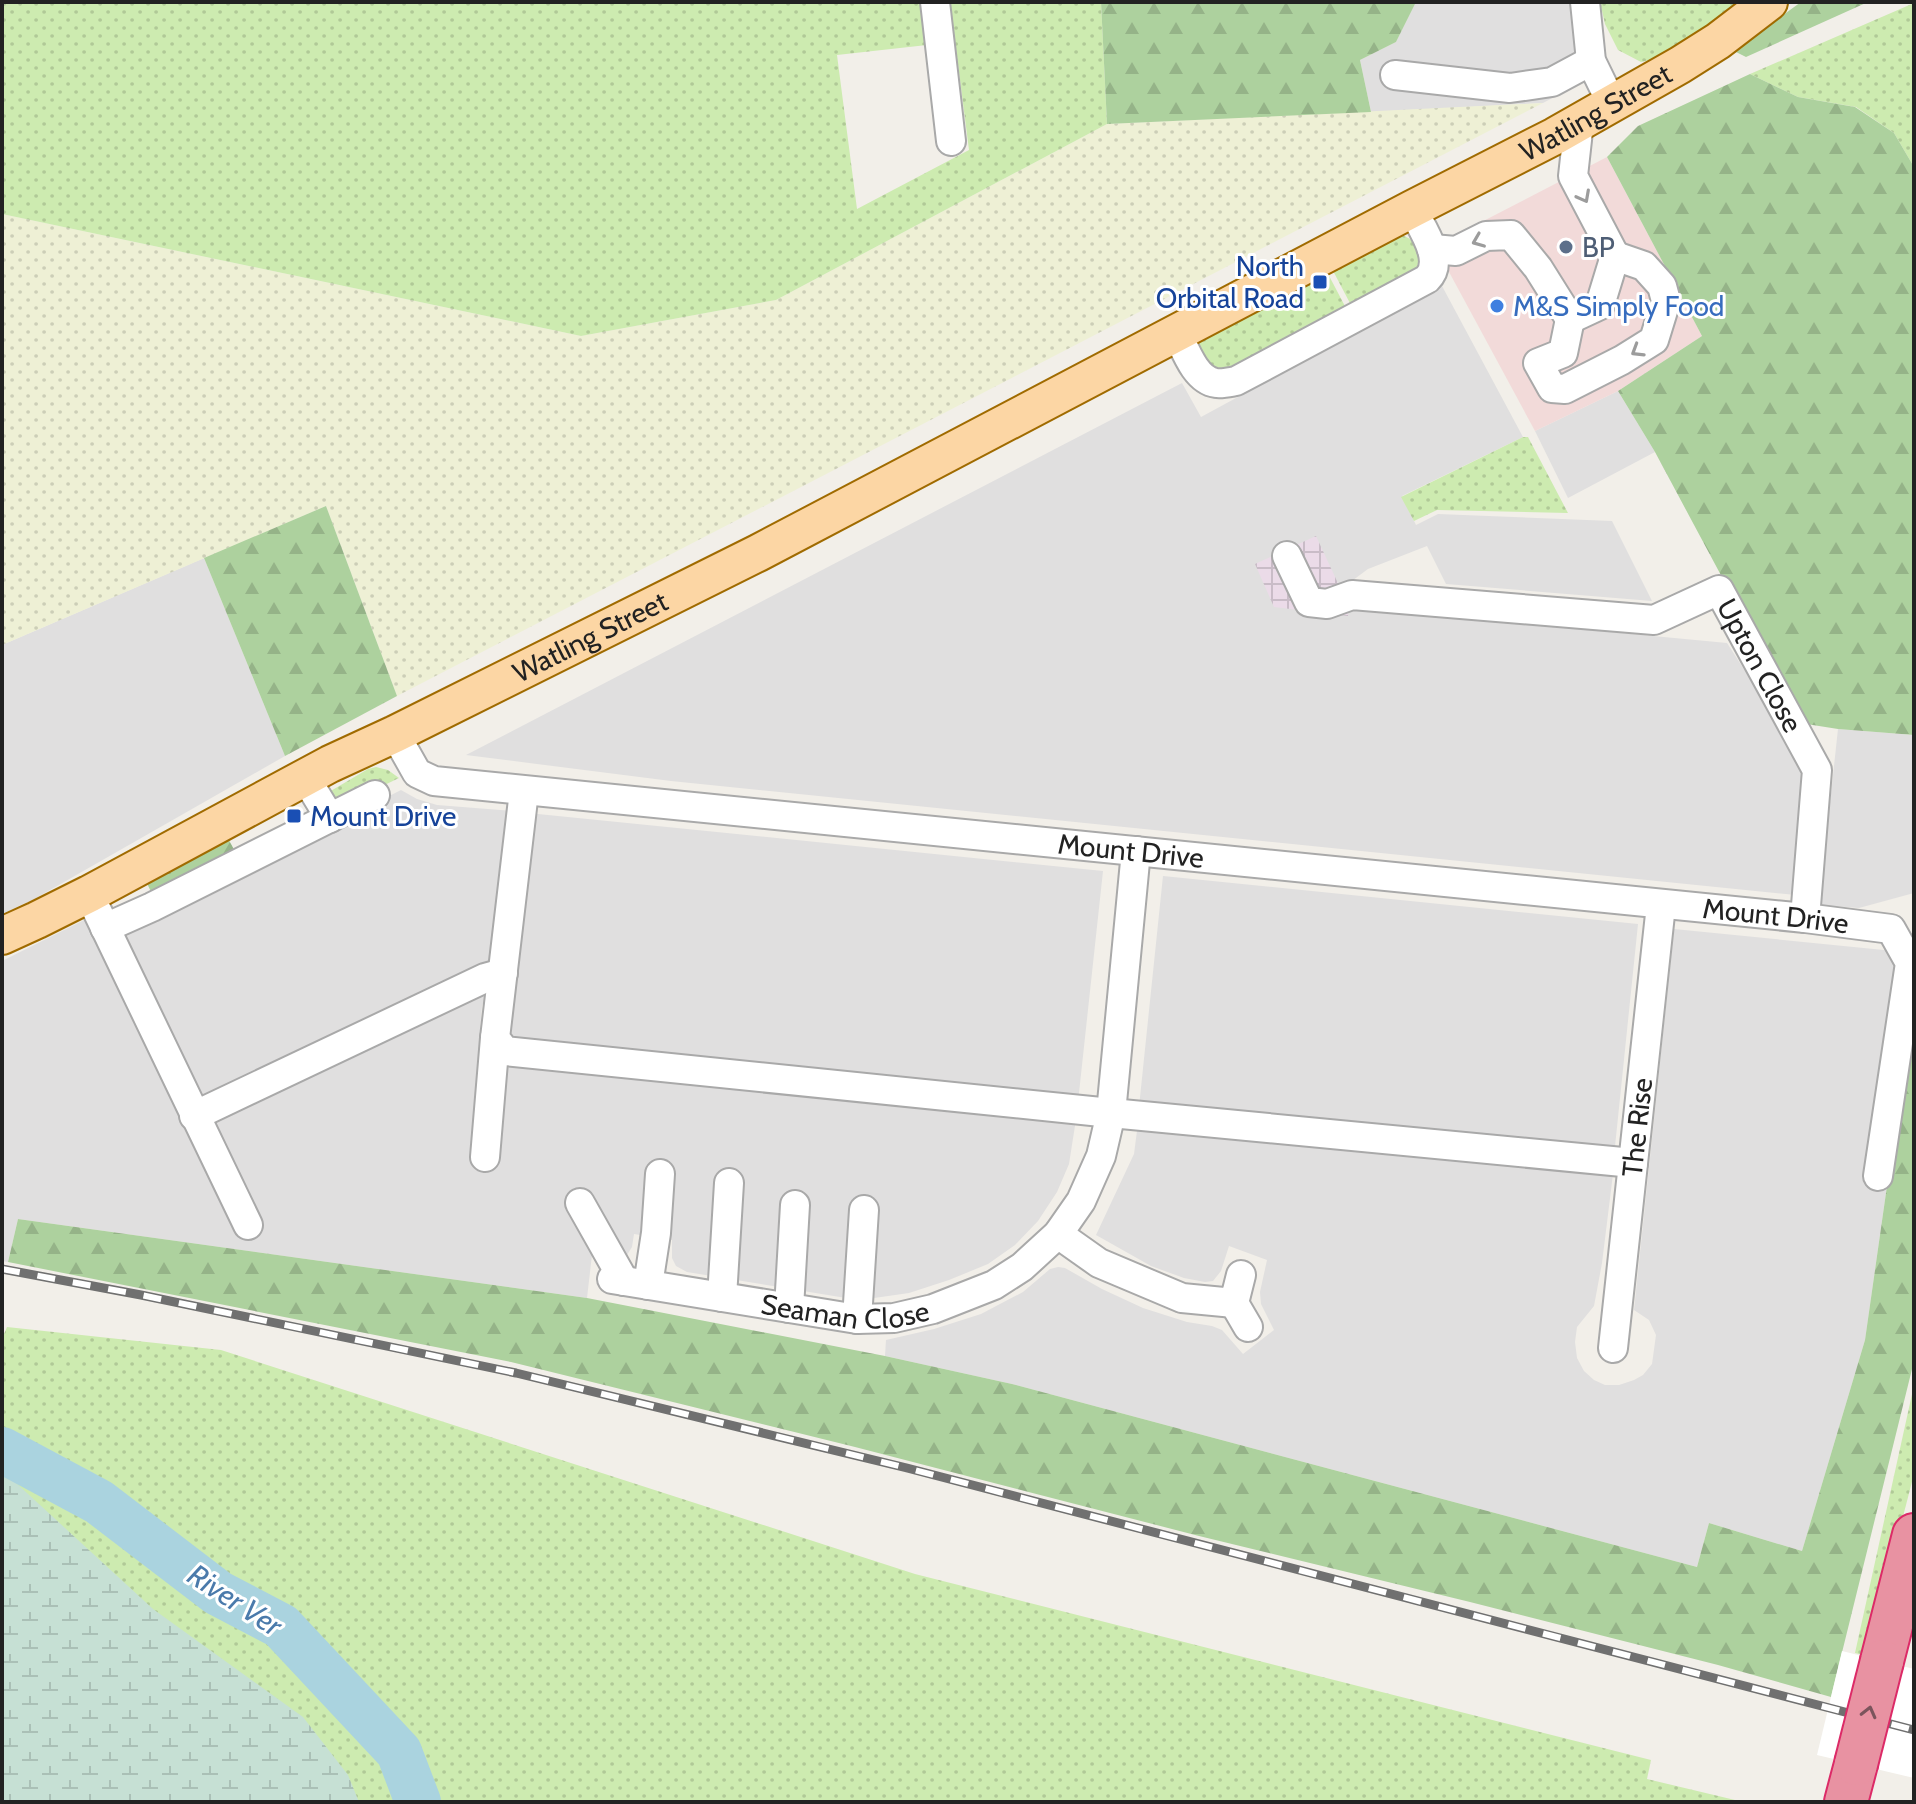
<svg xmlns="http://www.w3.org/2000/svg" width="1916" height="1804" font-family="Cabin,sans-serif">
<defs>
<pattern id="industrial-grid" width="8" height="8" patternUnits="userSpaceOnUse" patternTransform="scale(2)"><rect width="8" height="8" fill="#ebdbe8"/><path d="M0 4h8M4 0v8" fill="none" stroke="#c9bcc7"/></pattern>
<pattern id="farmland-dots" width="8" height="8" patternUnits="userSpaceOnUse" patternTransform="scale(2)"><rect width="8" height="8" fill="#eef0d5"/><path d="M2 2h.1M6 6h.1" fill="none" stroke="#ccceb7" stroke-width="1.8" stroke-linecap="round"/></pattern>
<pattern id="grass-dots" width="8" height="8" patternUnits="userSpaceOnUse" patternTransform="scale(2)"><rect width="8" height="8" fill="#cdebb0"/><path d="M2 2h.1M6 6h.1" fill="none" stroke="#b0c997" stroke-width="1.8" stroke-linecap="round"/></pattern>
<pattern id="forest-firs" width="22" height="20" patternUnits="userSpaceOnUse" patternTransform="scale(2)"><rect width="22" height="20" fill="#add19e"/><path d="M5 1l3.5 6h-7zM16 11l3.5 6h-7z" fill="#95b388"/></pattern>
<pattern id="wetland-marsh" width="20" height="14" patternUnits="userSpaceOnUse" patternTransform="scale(2)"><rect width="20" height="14" fill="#c6e0d4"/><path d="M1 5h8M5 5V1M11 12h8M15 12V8" fill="none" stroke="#aac0b6"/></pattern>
</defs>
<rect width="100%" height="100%" fill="#f2efe9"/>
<g fill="#e0dfdf">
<path d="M1416,2H1571L1573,23L1582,59L1573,87L1543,103L1371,112L1360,60L1396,42Z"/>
<path d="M1442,286L1523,437L1402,496L1416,525L1438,514L1612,521L1652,601L1446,584L1427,546L1368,569L1341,589L1348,615L1349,607L1727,643L1807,767L1796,895L671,781L466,755L1182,383L1201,417Z"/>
<path d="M1618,391L1655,452L1568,498L1535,431Z"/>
<path d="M204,558L285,756L36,898L2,914V645Z"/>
<path d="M1838,729L1914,735V893L1859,908L1819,905Z"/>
<path d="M401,790L417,799L437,805L514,811L499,969L199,1108L117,935Z"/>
<path d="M528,813L1103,871L1078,1102L504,1045Z"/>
<path d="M1163,876L1638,924L1614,1156L1139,1107Z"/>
<path d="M92,916L192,1124L490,986L482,1006L480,1030L486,1058L1077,1113L1069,1164L1057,1192L1038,1221L1015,1245L988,1264L949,1280L909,1293L874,1298H846L687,1272L676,1266L672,1258V1240L634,1234L632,1247L627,1255L619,1259L592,1255L587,1298L18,1219L8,1262L2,1261V961Z"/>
<path d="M1674,929L1914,953V997L1865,1340L1802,1551L1709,1523L1697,1567L1012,1384L885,1356L886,1340L934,1329L981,1314L1023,1292L1050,1269L1058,1267L1065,1268L1102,1289L1143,1308L1187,1322L1212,1326L1222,1330L1243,1354L1274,1330L1261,1304L1260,1292L1267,1260L1229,1246L1221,1271L1213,1281L1205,1282L1184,1278L1151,1266L1096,1235L1134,1154L1138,1123L1614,1166L1602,1263L1594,1306L1577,1327L1575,1342L1577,1358L1584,1371L1594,1380L1605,1385H1619L1634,1380L1643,1375L1652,1364L1656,1335L1649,1320L1634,1310Z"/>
</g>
<path fill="#f2dad9" d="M1607,157L1702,336L1618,391L1535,431L1435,246Z"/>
<path fill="url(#industrial-grid)" d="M1316,536L1349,607L1348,616L1274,607L1255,564Z"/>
<path fill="url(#farmland-dots)" d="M1543,103L397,696L326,506L2,645V214L581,336L776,300L1107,124Z"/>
<g fill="url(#grass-dots)">
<path d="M2,2H922L927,45L837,55L857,209L969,150L950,2H1101L1107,124L776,300L581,336L2,214Z"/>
<path d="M1600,2H1740L1726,14L1665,57L1641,62L1618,50L1605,24Z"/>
<path d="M1914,3V167L1894,133L1856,107L1798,97L1750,74Z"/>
<path d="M1402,235C1418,241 1425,256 1418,272L1352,307L1331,267L1386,238Z"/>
<path d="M1326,270L1347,310L1236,371L1210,372L1196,350L1200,336Z"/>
<path d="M1523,437H1528L1568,513L1437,510L1414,521L1401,497Z"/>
<path d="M376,767L388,770L399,778L331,811L329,792L368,769Z"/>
<path d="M7,1327L221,1350L915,1574L1651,1760L1647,1779L1735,1800L1734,1802H2V1459H20L2,1450V1339Z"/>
<path d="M1914,1385V1474L1867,1656L1855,1653Z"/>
</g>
<g fill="url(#forest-firs)">
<path d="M1101,2H1416L1396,42L1360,60L1371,112L1107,124Z"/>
<path d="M1801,2H1868L1746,57L1734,51Z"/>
<path d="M1750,74L1798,97L1855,107L1894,133L1914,167V735L1838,729L1800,723L1655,452L1618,391L1702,336L1607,157L1638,126Z"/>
<path d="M326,506L397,696L285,756L204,558Z"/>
<path d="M225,833L236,853L154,898L143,875Z"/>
<path d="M1914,997V1361L1831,1697L1718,1665L1470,1602L1199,1536L855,1447L511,1362L8,1262L18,1219L587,1298L885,1356L1012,1384L1697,1567L1709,1523L1802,1551L1865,1340Z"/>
</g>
<path fill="url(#wetland-marsh)" d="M2,1470L153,1609L303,1717L348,1775L359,1802H2Z"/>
<path fill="#fff" d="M1842,1651L1914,1669V1778L1817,1755Z"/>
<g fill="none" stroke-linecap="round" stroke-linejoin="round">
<path stroke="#aad3df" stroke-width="46" d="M2,1450L99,1502L218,1593L281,1626L399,1752L418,1802"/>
<defs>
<g id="minor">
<path d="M935,2L951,141"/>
<path d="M1585,2L1591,61L1612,104"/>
<path d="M1395,75L1510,88L1552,82L1591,61"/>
<path d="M1432,249L1456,251L1486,236L1511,235L1538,268L1570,319L1600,305L1615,256L1573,176L1579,122"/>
<path d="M1570,319L1563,353L1538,363L1552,388L1565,389L1622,360L1654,340L1666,301L1662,286L1644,266L1615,256"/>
<path d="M1177,333C1185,349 1195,380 1216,383C1222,384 1230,382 1236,381L1427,279C1446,261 1421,227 1412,209"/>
<path id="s1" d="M1287,556L1309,602L1327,604L1352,595L1654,620L1719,590L1817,770L1805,918"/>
<path id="s2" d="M395,734L417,773L434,781L1805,918L1891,929L1910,963L1878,1176"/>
<path d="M305,777L330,818"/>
<path d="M524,791L495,1038L505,1051L1111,1113L1633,1163"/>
<path d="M89,894L248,1225"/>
<path d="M105,928L152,907L375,795"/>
<path d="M194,1116L485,978L503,973"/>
<path d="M485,1157L495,1038"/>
<path d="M580,1203L624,1281"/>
<path d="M1058,1234L1099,1263L1182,1298L1234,1303L1241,1275"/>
<path id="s3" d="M612,1279L857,1319L894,1318L933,1309L994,1285L1022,1267L1058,1234L1081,1201L1101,1156L1111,1113L1136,851"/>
<path d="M648,1285L656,1233L660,1174"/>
<path d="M722,1297L729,1183"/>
<path d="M1234,1303L1248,1327"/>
<path d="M789,1308L795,1205"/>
<path d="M857,1319L864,1210"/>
<path id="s4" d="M1613,1348L1661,905"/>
</g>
<g id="major">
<path id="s5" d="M2,936L37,920L89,894L330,764L395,734L758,553L1412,209L1555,136L1680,65L1718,41L1769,2"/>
</g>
<g id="highway">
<path d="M1882,1661L1914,1535"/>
<path d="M1846,1802L1856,1764"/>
</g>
</defs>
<use href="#minor" stroke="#a9a9a9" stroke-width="32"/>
<use href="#major" stroke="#a06b00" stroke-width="40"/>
<use href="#highway" stroke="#dc2a67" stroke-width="46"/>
<use href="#minor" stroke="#fff" stroke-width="28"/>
<use href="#major" stroke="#fcd6a4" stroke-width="36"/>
<use href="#highway" stroke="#e892a2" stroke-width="42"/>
<defs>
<path id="rail" d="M2,1269L141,1295L516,1373L907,1468L1914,1730"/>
</defs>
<use href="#rail" stroke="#707070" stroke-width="9"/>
<use href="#rail" stroke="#fff" stroke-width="6" stroke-dasharray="18" stroke-linecap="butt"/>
<defs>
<path id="highway-bridge" d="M1856,1764L1882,1661"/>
</defs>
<use href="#highway-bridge" stroke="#dc2a67" stroke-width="46" stroke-linecap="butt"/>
<use href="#highway-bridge" stroke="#e892a2" stroke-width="42"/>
</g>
<defs><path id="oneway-chevron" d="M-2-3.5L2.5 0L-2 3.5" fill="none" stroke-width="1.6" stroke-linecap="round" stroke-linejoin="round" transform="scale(2)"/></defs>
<g stroke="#9c9c9c">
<use href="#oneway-chevron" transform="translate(1584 197) rotate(62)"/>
<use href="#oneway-chevron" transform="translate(1478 241) rotate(158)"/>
<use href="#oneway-chevron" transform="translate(1637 351) rotate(148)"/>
</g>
<use stroke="#7b545c" href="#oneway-chevron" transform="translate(1869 1712) rotate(-76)"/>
<circle fill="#5c6f8a" stroke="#fff" stroke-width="3" cx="1566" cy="247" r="8"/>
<g fill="#1a4fb4" stroke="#fff" stroke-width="3">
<rect x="1312" y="274" width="16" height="16" rx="4"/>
<rect x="286" y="808" width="16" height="16" rx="4"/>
</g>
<circle fill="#3f7fe0" stroke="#fff" stroke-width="3" cx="1497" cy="306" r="8"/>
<g text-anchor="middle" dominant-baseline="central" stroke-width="6" stroke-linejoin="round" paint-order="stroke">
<g font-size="28" fill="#222" stroke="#fff">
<text stroke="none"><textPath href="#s5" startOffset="1794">Watling Street</textPath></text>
<text stroke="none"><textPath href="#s5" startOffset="660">Watling Street</textPath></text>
<text stroke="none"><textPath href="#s1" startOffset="556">Upton Close</textPath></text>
<text stroke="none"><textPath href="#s2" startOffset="764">Mount Drive</textPath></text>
<text stroke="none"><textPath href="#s2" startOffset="1412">Mount Drive</textPath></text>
<text stroke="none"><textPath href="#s4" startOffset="222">The Rise</textPath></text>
<text stroke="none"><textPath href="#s3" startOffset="236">Seaman Close</textPath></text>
</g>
<g font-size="28" fill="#4e5e75" stroke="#fff" text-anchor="start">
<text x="1582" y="247">BP</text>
</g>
<g font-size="28" fill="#164399" stroke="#fff" text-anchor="end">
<text x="1304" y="266">North<tspan x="1304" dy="32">Orbital Road</tspan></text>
<text x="310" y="816" text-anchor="start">Mount Drive</text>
</g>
<g font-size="28" fill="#366cbe" stroke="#fff" text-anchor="start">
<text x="1513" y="306">M&amp;S Simply Food</text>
</g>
<g font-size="30" font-style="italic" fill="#4a7aab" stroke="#fff">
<text transform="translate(235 1600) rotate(33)">River Ver</text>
</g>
</g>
<rect width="1916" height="1804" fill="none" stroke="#222222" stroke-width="8"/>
</svg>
